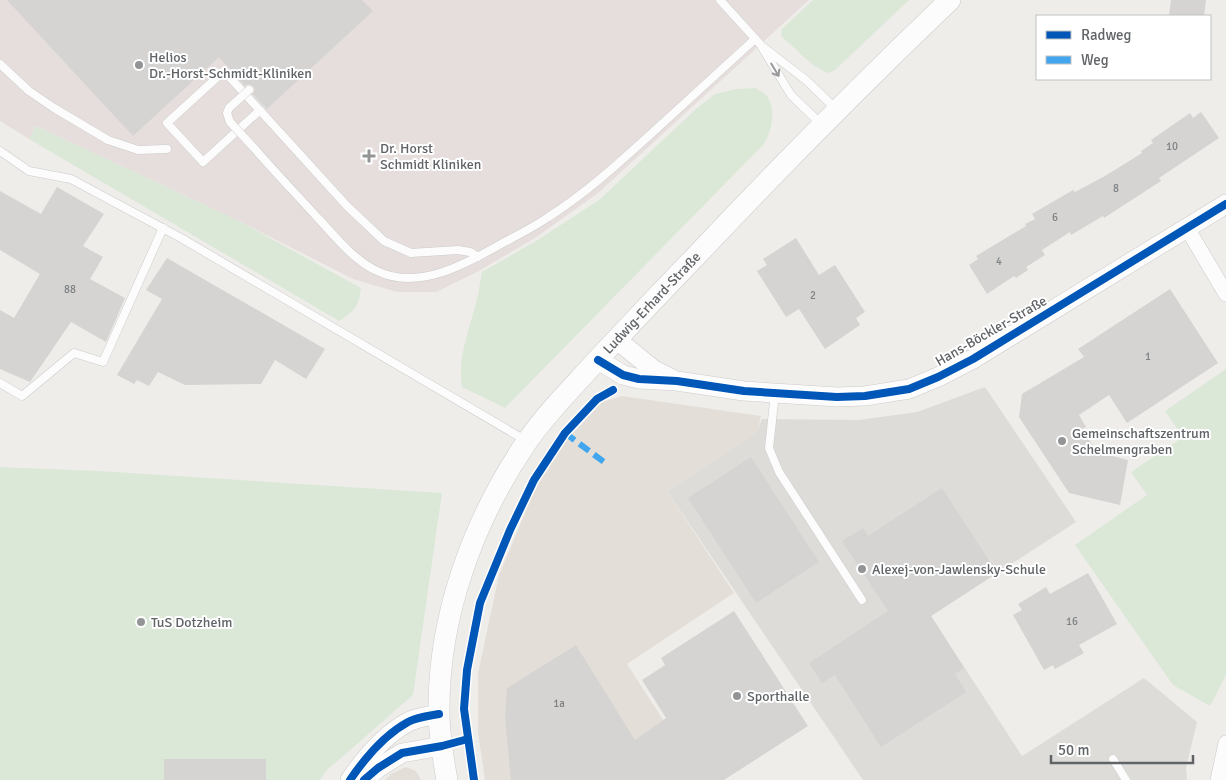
<svg xmlns="http://www.w3.org/2000/svg" width="1226" height="780" font-family="Signika,sans-serif">
<rect width="100%" height="100%" fill="#efedea"/>
<g fill="#e3dfd8">
<path d="M622,396L761,416L757,434L667,491L734,593L627,664L702,780H485L478,732V673L499,575L539,479L564,443L602,402Z"/>
<path d="M406,767L416,771L421,780H385L391,774Z"/>
</g>
<path fill="#dedcd9" d="M985,387L1076,522L931,616L1022,756L1144,678L1197,722L1186,768L1187,780H863L667,491L756,434L762,419L859,420L917,412Z"/>
<path fill="#e5dedc" d="M0,0H809L598,193L535,238L477,272L436,292H397L353,279L239,221L36,126L29,139L0,121Z"/>
<g fill="#dbe8d8">
<path d="M813,0H909L834,71L827,73L813,65L781,36L782,29Z"/>
<path d="M756,88C759,90 763,92 766,95C777,108 772,131 764,144L505,408L462,387C457,359 469,330 476,303C479,293 480,282 482,272L536,241L599,200L696,109L715,94L736,89Z"/>
<path d="M36,126L239,221L361,288C359,306 355,311 339,321L29,139Z"/>
<path d="M1226,369V675L1210,706L1173,685L1075,545L1147,495L1131,472L1183,437L1165,411Z"/>
<path d="M0,467L99,471L442,493L413,695L325,772L320,780H0Z"/>
</g>
<g fill="#d5d4d3">
<path d="M7,0H362L373,11L267,109L253,94L255,89L253,86L248,84L245,86L219,57L133,136Z"/>
<path d="M1171,0H1206L1204,16H1169Z"/>
<path d="M1201,112L1219,138L1159,178L1161,181L1141,194L1104,218L1103,216L1071,235L1070,232L1042,250L1045,255L1026,267L1028,270L1016,278L1014,276L987,294L969,265L978,259L976,256L1026,226L1025,224L1035,219L1032,214L1073,190L1075,192L1105,176L1142,153L1141,151L1153,143L1151,140L1190,113L1193,118Z"/>
<path d="M57,187L104,214L83,246L103,257L90,279L125,298L106,342L71,322L30,382L0,369V310L14,318L40,274L0,250V191L41,214Z"/>
<path d="M796,238L819,275L835,265L865,312L856,318L860,325L825,349L799,309L786,317L757,271L767,265L763,259Z"/>
<path d="M167,258L325,349L306,379L275,360L261,384L185,385L158,372L149,386L137,380L134,384L117,375L162,299L146,290Z"/>
<path d="M1170,289L1218,363L1127,423L1109,395L1079,415L1086,427L1082,429L1097,452L1128,460L1120,505L1069,493L1019,417L1022,394L1084,357L1078,349Z"/>
<path d="M751,457L819,562L756,603L688,498Z"/>
<path d="M942,488L997,573L931,616L964,668L955,674L966,692L881,747L835,675L822,683L809,663L888,611L842,541L863,528L868,536Z"/>
<path d="M1088,573L1117,624L1079,645L1084,653L1055,669L1053,665L1044,670L1013,615L1022,610L1018,604L1046,587L1050,594Z"/>
<path d="M734,611L808,726L724,780H511L505,718L507,688L576,645L635,740L666,718L642,680L665,665L661,658Z"/>
<rect x="164" y="759" width="102" height="21"/>
</g>
<g fill="none" stroke-linecap="round" stroke-linejoin="round">
<defs>
<g id="service">
<path d="M720,0L760,44L791,95L821,124"/>
<path d="M763,47L806,80L836,109"/>
<path d="M0,64L29,91L54,108L108,140L138,150L167,149"/>
<path d="M260,110L203,162L167,123L224,71L347,206L384,241L411,253L458,250L470,252L478,257"/>
<path d="M255,149C275,172 296,194 316,216C335,236 352,259 377,271C418,291 466,264 501,244C516,236 532,228 547,218C585,194 619,163 652,133C687,101 721,70 755,39"/>
<path d="M0,151L29,171L71,179L181,238L525,440"/>
<path d="M0,383L22,396L74,353L103,362L163,228"/>
<path d="M775,393L769,448L779,472L862,600"/>
<path d="M1113,759L1126,780"/>
</g>
<g id="minor">
<path d="M1187,228L1226,294"/>
<path d="M1218,780L1226,743"/>
</g>
<g id="tertiary">
<path d="M616,339L654,370L672,379"/>
<path d="M598,360L623,375L639,379L677,381L744,391L837,397L865,396L909,389L938,377L973,359L1226,204"/>
<path d="M350,780C365,758 384,735 408,722C417,717 429,716 439,714"/>
<path d="M364,780L378,768L402,753L442,746"/>
</g>
<g id="secondary">
<path id="s1" d="M447,780C443,758 439,735 439,712C438,617 473,521 526,443C547,412 574,386 599,358C631,324 663,290 696,256C779,168 863,83 950,0"/>
</g>
</defs>
<use href="#service" stroke="#cccbca" stroke-width="9"/>
<use href="#minor" stroke="#cccbca" stroke-width="16"/>
<use href="#tertiary" stroke="#cccbca" stroke-width="20"/>
<use href="#secondary" stroke="#cbcbca" stroke-width="22"/>
<use href="#service" stroke="#fdfcfc" stroke-width="8"/>
<use href="#minor" stroke="#fdfcfc" stroke-width="15"/>
<use href="#tertiary" stroke="#fdfcfc" stroke-width="19"/>
<use href="#secondary" stroke="#fdfcfc" stroke-width="21"/>
<defs>
<path id="service-bridge" d="M249,90L229,108L227,113L230,122L255,149"/>
</defs>
<use href="#service-bridge" stroke="#cccbca" stroke-width="9" stroke-linecap="butt"/>
<use href="#service-bridge" stroke="#fdfcfc" stroke-width="8"/>
<path stroke="#41a6ee" stroke-width="6" stroke-dasharray="12 6" stroke-linecap="butt" d="M565,433L604,462"/>
<defs>
<g id="cycleway">
<path d="M598,360L623,375L639,379L677,381L744,391L837,397L865,396L909,389L938,377L973,359L1226,204"/>
<path d="M350,780C365,758 384,735 408,722C417,717 429,716 439,714"/>
<path d="M364,780L378,768L402,753L442,746L468,739"/>
<path d="M474,780L464,709L467,670L480,603L510,530L534,480L565,433L597,399L613,390"/>
</g>
</defs>
<use href="#cycleway" stroke="#fff" stroke-width="11"/>
<use href="#cycleway" stroke="#0057b8" stroke-width="8"/>
</g>
<defs><path id="oneway-shaft" d="M-6 0H5M1.5-3L5.5 0L1.5 3" fill="none" stroke-width="1.6" stroke-linecap="round" stroke-linejoin="round" transform="scale(1.25)"/></defs>
<use stroke="#97999b" href="#oneway-shaft" transform="translate(775 70) rotate(59)"/>
<g fill="#929495" stroke="#fff" stroke-width="2">
<circle cx="139" cy="65" r="5"/>
<path d="M366.5 148.5h5v5h5v5h-5v5h-5v-5h-5v-5h5z"/>
<circle cx="1062" cy="441" r="5"/>
<circle cx="862" cy="569" r="5"/>
<circle cx="141" cy="622" r="5"/>
<circle cx="737" cy="696" r="5"/>
</g>
<g text-anchor="middle" dominant-baseline="central" stroke-width="4" stroke-linejoin="round" paint-order="stroke">
<g font-size="11" fill="#7e8183">
<text x="1172" y="146">10</text>
<text x="1116" y="188">8</text>
<text x="1055" y="217">6</text>
<text x="999" y="261">4</text>
<text x="70" y="289">88</text>
<text x="813" y="295">2</text>
<text x="1148" y="356">1</text>
<text x="1072" y="621">16</text>
<text x="559" y="703">1a</text>
</g>
<g font-size="14" fill="#606467" stroke="#fff" text-anchor="start">
<text x="149" y="57">Helios<tspan x="149" dy="16">Dr.-Horst-Schmidt-Kliniken</tspan></text>
<text x="380" y="148">Dr. Horst<tspan x="380" dy="16">Schmidt Kliniken</tspan></text>
<text x="1072" y="433">Gemeinschaftszentrum<tspan x="1072" dy="16">Schelmengraben</tspan></text>
<text x="872" y="569">Alexej-von-Jawlensky-Schule</text>
<text x="151" y="622">TuS Dotzheim</text>
<text x="747" y="696">Sporthalle</text>
</g>
<g font-size="14" fill="#606467" stroke="#fff">
<text stroke="none"><textPath href="#s1" startOffset="544">Ludwig-Erhard-Straße</textPath></text>
<text transform="translate(991 331) rotate(-30)">Hans-Böckler-Straße</text>
</g>
</g>
<rect x="1036" y="15" width="175" height="65" fill="#ffffff" stroke="#bfc1c2"/>
<rect x="1046" y="31" width="25" height="8" fill="#0057b8" stroke="#bfc1c2"/>
<text x="1081" y="40" font-size="15" fill="#606467">Radweg</text>
<rect x="1046" y="56" width="25" height="8" fill="#41a6ee" stroke="#bfc1c2"/>
<text x="1081" y="65" font-size="15" fill="#606467">Weg</text>
<path d="M1051 755v8h142v-8" fill="none" stroke="#606467" stroke-width="2.5"/>
<text x="1058" y="755" font-size="15" fill="#606467" stroke="#ffffff" stroke-width="4" paint-order="stroke">50 m</text>
</svg>
